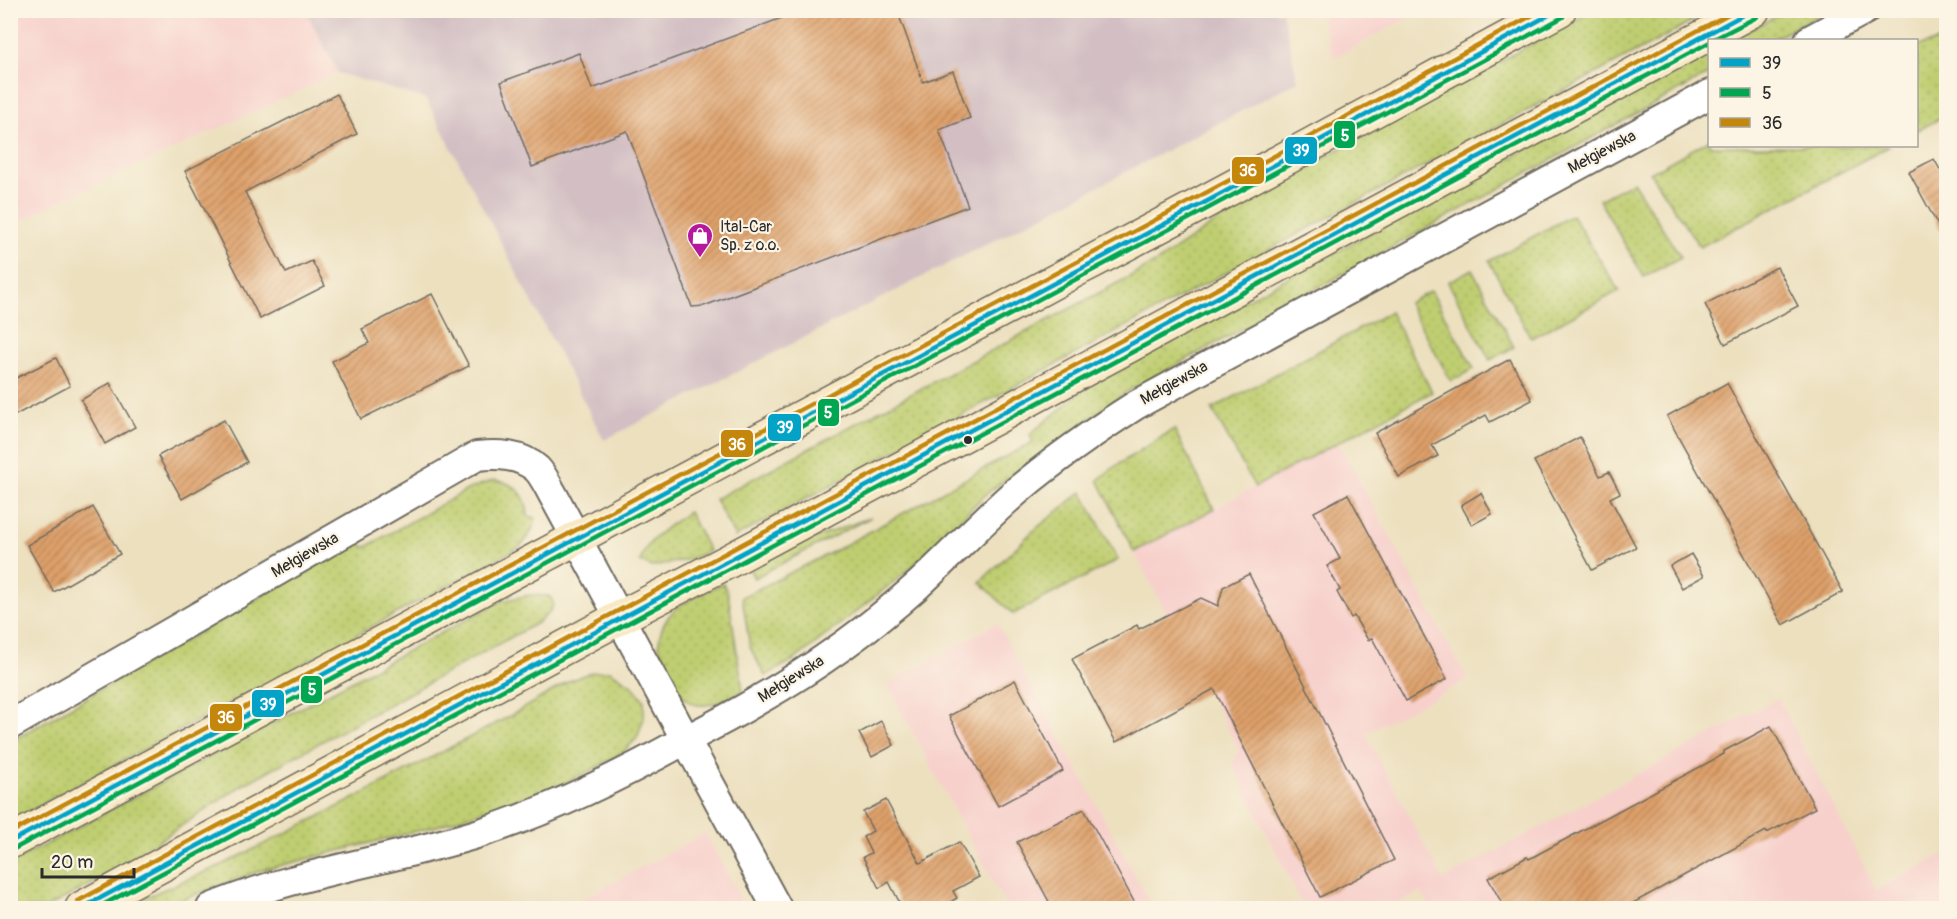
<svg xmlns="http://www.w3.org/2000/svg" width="1957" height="919" font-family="Pangolin,sans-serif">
<defs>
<pattern id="grass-dots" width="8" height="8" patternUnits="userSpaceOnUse" patternTransform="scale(1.5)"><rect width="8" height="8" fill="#bfce71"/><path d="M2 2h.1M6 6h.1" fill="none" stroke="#a4b162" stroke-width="1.8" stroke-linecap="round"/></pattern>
<pattern id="building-hatch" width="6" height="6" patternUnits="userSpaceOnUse" patternTransform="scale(1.5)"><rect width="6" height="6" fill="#dea06a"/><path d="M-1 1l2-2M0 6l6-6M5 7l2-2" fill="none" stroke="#b48357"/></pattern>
</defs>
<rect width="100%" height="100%" fill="#fcf5e5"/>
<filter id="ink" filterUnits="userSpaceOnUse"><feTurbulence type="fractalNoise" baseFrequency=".0167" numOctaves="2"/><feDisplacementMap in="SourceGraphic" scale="12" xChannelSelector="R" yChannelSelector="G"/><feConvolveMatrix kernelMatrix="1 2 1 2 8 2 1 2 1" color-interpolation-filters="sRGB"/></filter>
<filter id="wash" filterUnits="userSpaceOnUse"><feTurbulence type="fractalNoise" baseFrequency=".008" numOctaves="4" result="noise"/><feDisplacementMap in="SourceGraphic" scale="24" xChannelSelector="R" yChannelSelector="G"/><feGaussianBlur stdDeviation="1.35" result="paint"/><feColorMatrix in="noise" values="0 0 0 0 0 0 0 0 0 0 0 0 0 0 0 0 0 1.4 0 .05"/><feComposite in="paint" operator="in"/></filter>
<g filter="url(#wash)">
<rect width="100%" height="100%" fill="#ece0bf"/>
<g fill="#f7d0cc">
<path d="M1319,10H1421V11L1333,58Z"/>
<path d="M11,11H306L338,73L48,207L11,226Z"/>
<path d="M1338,442L1468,680L1365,733L1443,880L1778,698L1876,890L1946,853V908H1431L1421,892L1389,908H1304L1233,766L1238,748L1134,552Z"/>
<path d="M997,623L1153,908H1007L887,684Z"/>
<path d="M705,833L746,908H566Z"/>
</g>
<path fill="#d2bec3" d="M306,11H1282L1298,81L1071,201L604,440L426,99L338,73Z"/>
<g fill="url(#grass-dots)" stroke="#757c4e" stroke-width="1.5">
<path d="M1592,11H1712L735,537L715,499L1155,263L1259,193Z"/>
<path d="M1786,11H1827L1771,40H1730Z"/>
<path d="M1946,36V115L1917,131V46L1932,43Z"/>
<path d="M1709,51V74L1125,393L986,494L904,574L794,660L765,676L750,647L742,597L836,550L1033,442L1030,434L1092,383Z"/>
<path d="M1709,140L1710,146H1890L1700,247L1650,173Z"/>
<path d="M1633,182L1681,257L1644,277L1599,200Z"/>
<path d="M1572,215L1619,291L1531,338L1489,261Z"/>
<path d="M1472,269L1514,347L1490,360L1448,282Z"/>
<path d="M1431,291L1474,369L1451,381L1408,303Z"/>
<path d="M1390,312L1432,392L1255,487L1212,409Z"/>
<path d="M1174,429L1214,509L1134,552L1098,480L1117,465Z"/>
<path d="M494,480C516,483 526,493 528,516L536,518C533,530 529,538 520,547L11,821L10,742L359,540L364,548L469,489Z"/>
<path d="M1082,492L1118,560L1013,614L980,582L1033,531Z"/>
<path d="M689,512L709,551L690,559L652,567L640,562C646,539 669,525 689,512Z"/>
<path d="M871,517L754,578L749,568L785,549Z"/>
<path d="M723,583L728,594L743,691C730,697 714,707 699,705C679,704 659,661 659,643C659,631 666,618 674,610C684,601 710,590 723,583Z"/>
<path d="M531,595L549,596C560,607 546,616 537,623L241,786L103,878L46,908H11V863L501,601Z"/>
<path d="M610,671L632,685L644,700V718L637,738L624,751L598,767L558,786L437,826L259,871L186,898L165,908H124L141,899L224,864L340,806L510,716L571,680L592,672Z"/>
</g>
<g id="blocks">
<g fill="url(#building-hatch)">
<path d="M803,10H897L923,82L953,71L970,118L939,130L968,206L704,306L692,307L627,131L532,167L501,82L579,53L592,89Z"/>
<path d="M337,94L357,134L245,192L286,273L312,261L325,286L260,319L185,171Z"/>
<path d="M1934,159L1947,182V242L1909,172Z"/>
<path d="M1777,267L1798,306L1725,344L1705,304Z"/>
<path d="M432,294L469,366L361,419L332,361L369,343L362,329Z"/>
<path d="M56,358L70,386L10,418V381Z"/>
<path d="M1510,359L1532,400L1490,422L1486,415L1432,445L1438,456L1399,477L1375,433Z"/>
<path d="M110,383L135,427L105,444L81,400Z"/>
<path d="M1727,383L1843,592L1783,625L1667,416Z"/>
<path d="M224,420L247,462L182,499L158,456Z"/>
<path d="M1580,437L1600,476L1609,472L1620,493L1610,498L1636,547L1592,570L1534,461Z"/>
<path d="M1481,493L1492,514L1472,525L1461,505Z"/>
<path d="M1348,494L1447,679L1406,701L1372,638L1368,640L1354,616L1351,618L1337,592L1340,590L1327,566L1340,559L1314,512Z"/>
<path d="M93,507L120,554L54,592L27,545Z"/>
<path d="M1691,554L1704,576L1682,588L1670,566Z"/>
<path d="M1249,574L1394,860L1320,897L1214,689L1116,742L1072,659L1137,625L1139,629L1201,598L1218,606L1223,587Z"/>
<path d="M1015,680L1063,771L998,806L949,716Z"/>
<path d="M881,721L894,745L872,757L859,733Z"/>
<path d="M1771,726L1815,808L1767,833L1766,831L1622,909H1505L1488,878L1527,857L1529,859L1724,754V751Z"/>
<path d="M886,800L920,863L959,842L979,877L953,891L957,898L939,909H903L889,882L879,888L863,857L871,853L863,837L873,831L863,812Z"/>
<path d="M1084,809L1138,909H1053L1017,842Z"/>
</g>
</g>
</g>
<g filter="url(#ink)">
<use href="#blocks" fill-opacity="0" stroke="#6f6a5f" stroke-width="1.5"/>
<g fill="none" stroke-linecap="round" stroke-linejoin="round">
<defs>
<g id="minor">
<path d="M1809,40L1865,10"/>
<path d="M10,725L477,456C498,454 520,454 537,469C543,475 548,486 552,493L777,908"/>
<path d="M211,908C297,872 391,861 480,833C552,810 619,777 685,740C710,727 736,714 760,699C816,667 869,629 917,586C951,555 983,520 1018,490C1055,459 1095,431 1136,405L1710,94"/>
</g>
<g id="secondary">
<path d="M10,842L1076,270C1238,186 1398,97 1559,10"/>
<path d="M82,908L619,618L729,561L1753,10"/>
</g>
</defs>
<use href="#minor" stroke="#6f6a5f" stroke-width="32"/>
<use href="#secondary" stroke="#6f6a5f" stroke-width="36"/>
<use href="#minor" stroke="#fff" stroke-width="28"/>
<use href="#secondary" stroke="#f8e8c3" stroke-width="33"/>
<defs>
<g id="bus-1">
<path d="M10,842L1258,174L1558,10"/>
<path d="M82,908L1752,10"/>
</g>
<g id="bus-2">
<path d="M1712,40L1757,17"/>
<path d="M14,849L1261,180L1563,17"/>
<path d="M97,908L1710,42"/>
</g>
<g id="bus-3">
<path d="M10,833L1254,167L1542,10"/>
<path d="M78,901L1736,10"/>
</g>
</defs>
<use href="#bus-1" stroke="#fcf5e5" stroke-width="9"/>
<use href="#bus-2" stroke="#fcf5e5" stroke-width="9"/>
<use href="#bus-3" stroke="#fcf5e5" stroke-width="9"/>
<use href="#bus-1" stroke="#02a3c6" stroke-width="4.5"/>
<use href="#bus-2" stroke="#00a651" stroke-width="4.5"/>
<use href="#bus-3" stroke="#c4870b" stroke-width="4.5"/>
</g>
</g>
<defs>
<symbol id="shop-pin" viewBox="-11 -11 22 30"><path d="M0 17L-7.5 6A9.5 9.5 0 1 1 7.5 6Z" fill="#b5179e" stroke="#fcf5e5"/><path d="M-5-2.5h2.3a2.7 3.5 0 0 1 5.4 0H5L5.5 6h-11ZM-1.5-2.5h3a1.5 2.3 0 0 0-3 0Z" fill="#fff"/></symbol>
</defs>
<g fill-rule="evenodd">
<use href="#shop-pin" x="685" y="221" width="30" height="40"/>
</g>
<circle fill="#2b2b2b" stroke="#fcf5e5" stroke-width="2" cx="968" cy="440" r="5"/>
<g text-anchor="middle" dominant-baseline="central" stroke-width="4.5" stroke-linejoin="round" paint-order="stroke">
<g font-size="16" fill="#2b2b2b" stroke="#fcf5e5">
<text transform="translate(1602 152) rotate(-28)">Mełgiewska</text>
<text transform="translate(1174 383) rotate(-29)">Mełgiewska</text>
<text transform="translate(305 555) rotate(-30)">Mełgiewska</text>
<text transform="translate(791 679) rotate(-32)">Mełgiewska</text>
</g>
<g font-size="16" fill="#2b2b2b" stroke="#fcf5e5" text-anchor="start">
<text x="720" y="227">Ital-Car<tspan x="720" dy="18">Sp. z o.o.</tspan></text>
</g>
</g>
<g stroke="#fcf5e5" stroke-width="2">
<rect x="1333" y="120" width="23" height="29" rx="6" fill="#00a651"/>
<rect x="1284" y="136" width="34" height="29" rx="6" fill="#02a3c6"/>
<rect x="1231" y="156" width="34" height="29" rx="6" fill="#c4870b"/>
<rect x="817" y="398" width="23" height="29" rx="6" fill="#00a651"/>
<rect x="767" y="413" width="35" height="29" rx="6" fill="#02a3c6"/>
<rect x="720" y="429" width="34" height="29" rx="6" fill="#c4870b"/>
<rect x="300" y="675" width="23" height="29" rx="6" fill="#00a651"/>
<rect x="251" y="689" width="34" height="29" rx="6" fill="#02a3c6"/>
<rect x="209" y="703" width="34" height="29" rx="6" fill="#c4870b"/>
</g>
<g font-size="16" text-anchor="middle" font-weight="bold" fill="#fff">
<text x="1345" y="141">5</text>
<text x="1301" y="156">39</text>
<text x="1248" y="176">36</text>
<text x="828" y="418">5</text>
<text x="785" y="433">39</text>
<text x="737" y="450">36</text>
<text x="312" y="695">5</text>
<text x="268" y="710">39</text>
<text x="226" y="723">36</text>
</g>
<rect width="1957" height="919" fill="none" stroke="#fcf5e5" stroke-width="36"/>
<rect x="1708" y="39" width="210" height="108" fill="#fcf5e5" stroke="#a8a49b" stroke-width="1.5"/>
<rect x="1720" y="58" width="30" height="9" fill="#02a3c6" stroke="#a8a49b" stroke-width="1.5"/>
<text x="1762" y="69" font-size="18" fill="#2b2b2b">39</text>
<rect x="1720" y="88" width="30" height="9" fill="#00a651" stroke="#a8a49b" stroke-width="1.5"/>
<text x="1762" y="99" font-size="18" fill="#2b2b2b">5</text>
<rect x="1720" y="118" width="30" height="9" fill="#c4870b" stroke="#a8a49b" stroke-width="1.5"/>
<text x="1762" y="129" font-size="18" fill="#2b2b2b">36</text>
<path d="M42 868v9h92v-9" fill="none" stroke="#2b2b2b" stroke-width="3"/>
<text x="51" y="868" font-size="18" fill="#2b2b2b" stroke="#fcf5e5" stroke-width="4.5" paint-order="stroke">20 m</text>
</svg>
